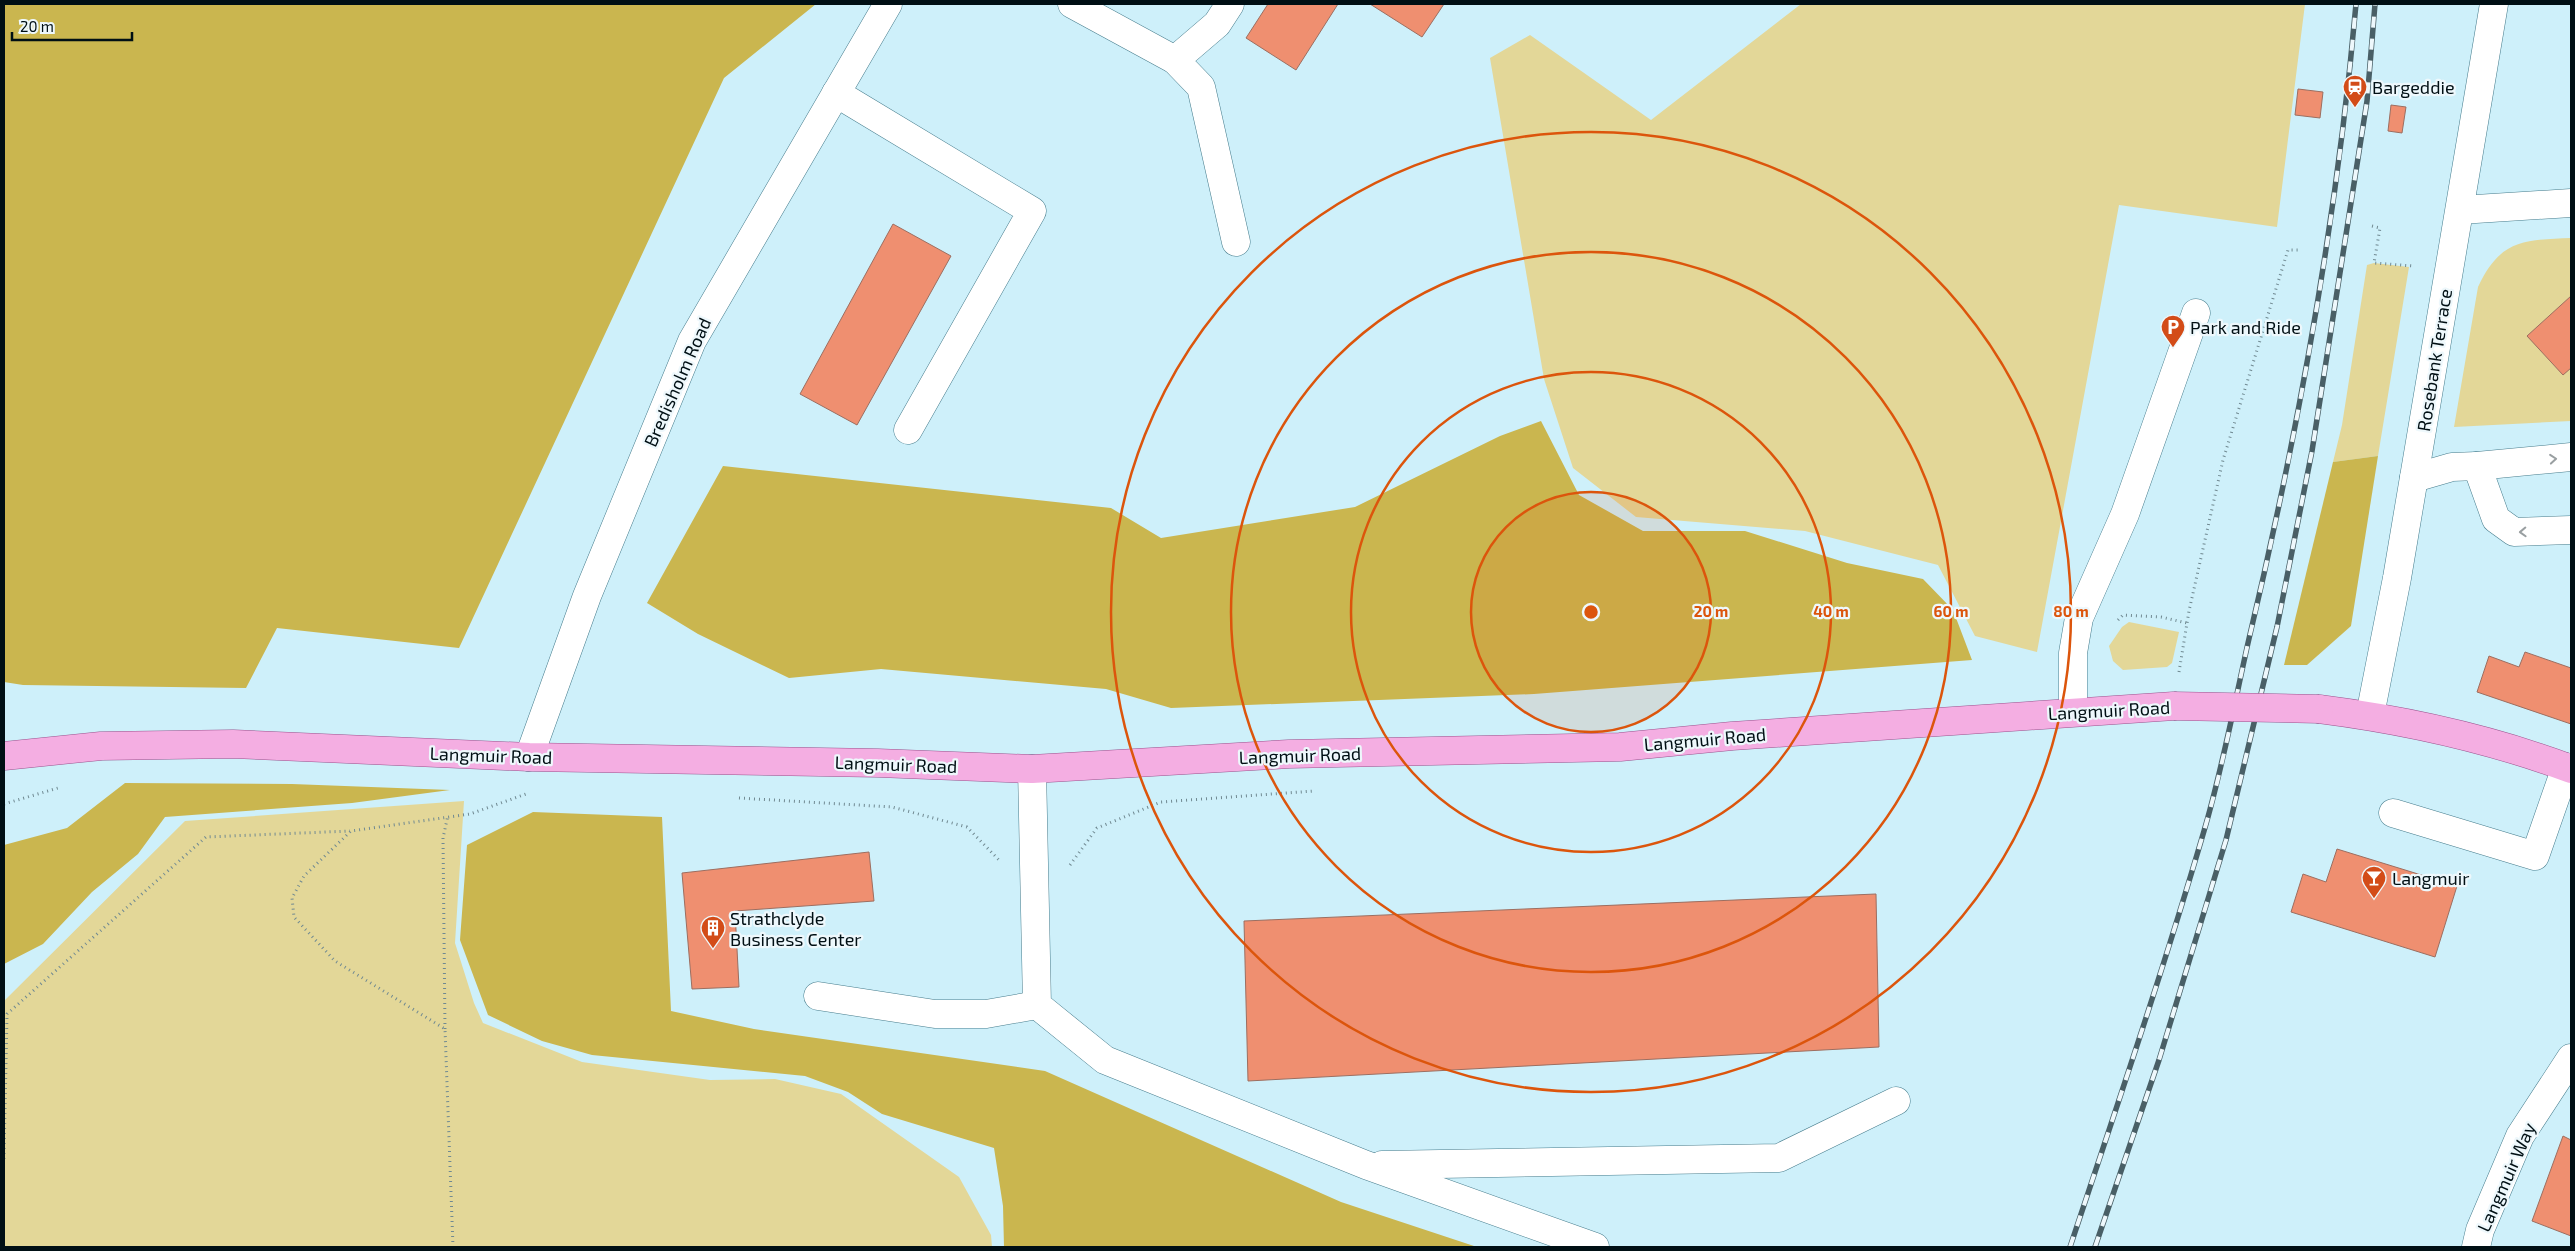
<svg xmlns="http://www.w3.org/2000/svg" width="2575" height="1251" font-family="'Exo 2',sans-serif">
<rect width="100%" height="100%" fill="#cef0fa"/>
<g fill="#e3d798">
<path d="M1801,4H2305L2277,227L2119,205L2037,652L1975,636L1938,565L1805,531L1636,517L1573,468L1544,379L1490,58L1530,35L1651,120Z"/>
<path d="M2571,238V421L2454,427L2478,287C2500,240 2523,240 2571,238Z"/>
<path d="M2374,263L2409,267L2378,456L2333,462L2342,425L2367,265Z"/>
<path d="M2129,622L2179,632L2172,663L2167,667L2123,670L2113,661L2109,646L2122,627Z"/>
<path d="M464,801L455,943L474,1003L483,1023L582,1062L710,1080L775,1079L841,1094L959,1177L991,1235L992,1247H4V1001L185,821Z"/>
</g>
<g fill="#cab64f">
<path d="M4,4H816L724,78L459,648L277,628L246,688L23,685L4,682Z"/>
<path d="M1541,421L1579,495L1643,531H1745L1847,563L1923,579L1953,610L1972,660L1534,694L1171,708L1106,689L881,669L789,678L698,634L647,603L723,466L1111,508L1161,538L1355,507L1500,436Z"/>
<path d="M2378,456L2351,626L2307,665H2284L2333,462Z"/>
<path d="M125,783L292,784L450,790L352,803L165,817L138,854L92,892L43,944L4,964V845L67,828Z"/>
<path d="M533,812L662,817L671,1011L754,1029L1045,1071L1341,1202L1477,1247H1004L1003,1206L994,1148L882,1114L848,1092L805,1076L592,1055L542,1041L488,1015L460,940L467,845Z"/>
</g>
<g fill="#ef8f70" stroke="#9c6e60">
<path d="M1268,4H1338L1296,70L1246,38Z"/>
<path d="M1370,4H1444L1422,37Z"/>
<path d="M2298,89L2323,92L2320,118L2295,115Z"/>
<path d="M2391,105L2406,107L2402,133L2388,131Z"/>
<path d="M893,224L951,256L857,425L800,394Z"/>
<path d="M2571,296V368L2563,375L2527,336Z"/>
<path d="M2525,652L2571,668V724L2477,692L2489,656L2519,667Z"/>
<path d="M2337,849L2457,886L2435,957L2291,912L2303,874L2326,882Z"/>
<path d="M869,852L874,901L735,911L739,987L692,989L682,873Z"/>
<path d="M1876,894L1879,1047L1248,1081L1244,921Z"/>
<path d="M2563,1136L2571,1140V1236L2532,1221Z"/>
</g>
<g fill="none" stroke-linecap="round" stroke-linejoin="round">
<defs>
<g id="minor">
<path d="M1072,4L1175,60"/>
<path d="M1230,4L1217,24L1175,60L1201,87L1236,242"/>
<path d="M836,93L1032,211L908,430"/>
<path d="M2460,210L2571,203"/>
<path d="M2571,457L2477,466L2496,519L2514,532L2571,530"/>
<path d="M2414,478L2452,467L2477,466"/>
<path d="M2073,711V653L2079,618L2125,514L2196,313"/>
<path d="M2370,715L2397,578L2494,4"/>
<path d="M529,757L587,596L692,341L888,4"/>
<path d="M1032,769L1037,1005L1105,1060L1366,1165L1595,1247"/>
<path d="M2393,813L2535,856L2566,767"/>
<path d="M818,996L935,1014H986L1037,1005"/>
<path d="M1382,1165L1779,1158L1896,1101"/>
<path d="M2476,1247L2480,1230L2520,1136L2571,1058"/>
</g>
<g id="major">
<path d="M2319,709C2405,720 2491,739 2571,769"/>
<path d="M4,756L101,746L233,744L529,757L878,763L1032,769L1289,754L1620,747L1732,736L2174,706"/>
</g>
</defs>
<use href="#minor" stroke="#477d8d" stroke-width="29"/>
<use href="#major" stroke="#9a538d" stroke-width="29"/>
<g stroke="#708991" stroke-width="3" stroke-dasharray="1 4" stroke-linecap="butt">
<path d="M2372,226L2380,228L2374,263L2413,266"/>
<path d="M2118,620L2123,615L2161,617L2187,623"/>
<path d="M2179,672L2189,611L2223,460L2288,250H2298"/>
<path d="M739,798L892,807L967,827L999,860"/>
<path d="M4,804L58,788"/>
<path d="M1070,865L1097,828L1161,802L1314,791"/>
<path d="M445,1029L443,838L448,815"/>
<path d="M4,1159L7,1014L206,837L350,831"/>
<path d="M453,1247L445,1029L335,961L294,917L292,898L304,876L351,831L470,814L526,794"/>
</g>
<use href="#minor" stroke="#fff" stroke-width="28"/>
<use href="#major" stroke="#f4aee2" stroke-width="28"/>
<defs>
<g id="rail">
<path d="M2070,1247C2116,1109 2163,971 2204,831C2222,770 2234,706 2248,643C2298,433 2337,220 2356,4"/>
<path d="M2095,1247L2159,1060L2226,840L2277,627L2312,451L2367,101L2375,4"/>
</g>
</defs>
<use href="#rail" stroke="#495f66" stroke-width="5.5"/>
<use href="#rail" stroke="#eef8fc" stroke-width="4" stroke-dasharray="11" stroke-linecap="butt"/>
<defs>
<path id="major-bridge" d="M2174,706L2319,709"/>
</defs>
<use href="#major-bridge" stroke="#9a538d" stroke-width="29" stroke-linecap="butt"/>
<use href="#major-bridge" stroke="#f4aee2" stroke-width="28"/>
</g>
<defs><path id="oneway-chevron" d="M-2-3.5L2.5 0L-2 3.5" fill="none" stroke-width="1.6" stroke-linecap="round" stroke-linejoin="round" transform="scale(1.25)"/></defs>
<g stroke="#999fa1">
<use href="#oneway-chevron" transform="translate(2553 459) rotate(-5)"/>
<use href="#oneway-chevron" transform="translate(2523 532) rotate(178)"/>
</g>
<circle cx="1591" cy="612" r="120" fill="#dc550c" fill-opacity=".12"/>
<g fill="none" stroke="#dc550c" stroke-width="2.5">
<circle cx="1591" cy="612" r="120"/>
<circle cx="1591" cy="612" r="240"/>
<circle cx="1591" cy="612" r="360"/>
<circle cx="1591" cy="612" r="480"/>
</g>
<defs>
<symbol id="station-pin" viewBox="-11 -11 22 30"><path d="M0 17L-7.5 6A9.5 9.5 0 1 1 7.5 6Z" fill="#d34c18" stroke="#eef8fc"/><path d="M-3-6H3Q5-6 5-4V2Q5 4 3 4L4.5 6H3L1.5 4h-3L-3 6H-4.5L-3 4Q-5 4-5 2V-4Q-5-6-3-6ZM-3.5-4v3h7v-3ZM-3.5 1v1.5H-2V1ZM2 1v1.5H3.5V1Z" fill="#fff"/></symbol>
<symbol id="parking-pin" viewBox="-11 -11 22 30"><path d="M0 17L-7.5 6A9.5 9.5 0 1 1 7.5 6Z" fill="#d34c18" stroke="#eef8fc"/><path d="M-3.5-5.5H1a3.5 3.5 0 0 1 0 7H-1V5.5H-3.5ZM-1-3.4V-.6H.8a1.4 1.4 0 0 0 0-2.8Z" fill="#fff"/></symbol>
<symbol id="bar-pin" viewBox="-11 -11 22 30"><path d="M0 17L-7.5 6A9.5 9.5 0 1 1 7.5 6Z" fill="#d34c18" stroke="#eef8fc"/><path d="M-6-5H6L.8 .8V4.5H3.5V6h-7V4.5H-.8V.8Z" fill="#fff"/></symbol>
<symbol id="building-pin" viewBox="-11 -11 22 30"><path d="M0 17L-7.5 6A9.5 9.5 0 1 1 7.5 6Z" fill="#d34c18" stroke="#eef8fc"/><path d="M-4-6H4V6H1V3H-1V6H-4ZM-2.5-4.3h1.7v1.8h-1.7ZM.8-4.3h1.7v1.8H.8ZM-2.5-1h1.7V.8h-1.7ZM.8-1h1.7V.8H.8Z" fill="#fff"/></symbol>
</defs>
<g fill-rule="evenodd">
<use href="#station-pin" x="2341" y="73" width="28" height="38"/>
<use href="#parking-pin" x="2159" y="313" width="28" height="38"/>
<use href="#bar-pin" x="2360" y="864" width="28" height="38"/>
<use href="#building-pin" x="699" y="914" width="28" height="38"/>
</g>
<g text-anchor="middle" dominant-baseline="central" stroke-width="4.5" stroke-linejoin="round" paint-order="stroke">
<g font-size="18" fill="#000f14" stroke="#eef8fc" text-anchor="start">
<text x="2372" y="87">Bargeddie</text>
<text x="2190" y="327">Park and Ride</text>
<text x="2392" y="878">Langmuir</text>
<text x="730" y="918">Strathclyde<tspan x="730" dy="21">Business Center</tspan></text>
</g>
<g font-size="18" fill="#000f14" stroke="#eef8fc">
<text transform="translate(2434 360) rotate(-81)">Rosebank Terrace</text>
<text transform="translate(677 382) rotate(-66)">Bredisholm Road</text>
<text transform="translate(2109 710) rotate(-3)">Langmuir Road</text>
<text transform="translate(1705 739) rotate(-5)">Langmuir Road</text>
<text transform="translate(491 755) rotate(2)">Langmuir Road</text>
<text transform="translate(1300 755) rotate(-2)">Langmuir Road</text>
<text transform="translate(896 764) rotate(2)">Langmuir Road</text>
<text transform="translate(2506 1177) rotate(-66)">Langmuir Way</text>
</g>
</g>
<circle cx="1591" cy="612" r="8" fill="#dc550c" stroke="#eef8fc" stroke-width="2.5"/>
<g font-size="15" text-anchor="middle" font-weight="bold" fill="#dc550c" stroke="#eef8fc" stroke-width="4.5" stroke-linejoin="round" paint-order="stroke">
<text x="1711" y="617">20 m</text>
<text x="1831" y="617">40 m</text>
<text x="1951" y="617">60 m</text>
<text x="2071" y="617">80 m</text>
</g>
<rect width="2575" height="1251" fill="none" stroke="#000f14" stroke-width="10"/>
<path d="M12 32v8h120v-8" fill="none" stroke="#000f14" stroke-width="2.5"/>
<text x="20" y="32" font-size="15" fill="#000f14" stroke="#eef8fc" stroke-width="4" paint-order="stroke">20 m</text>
</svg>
